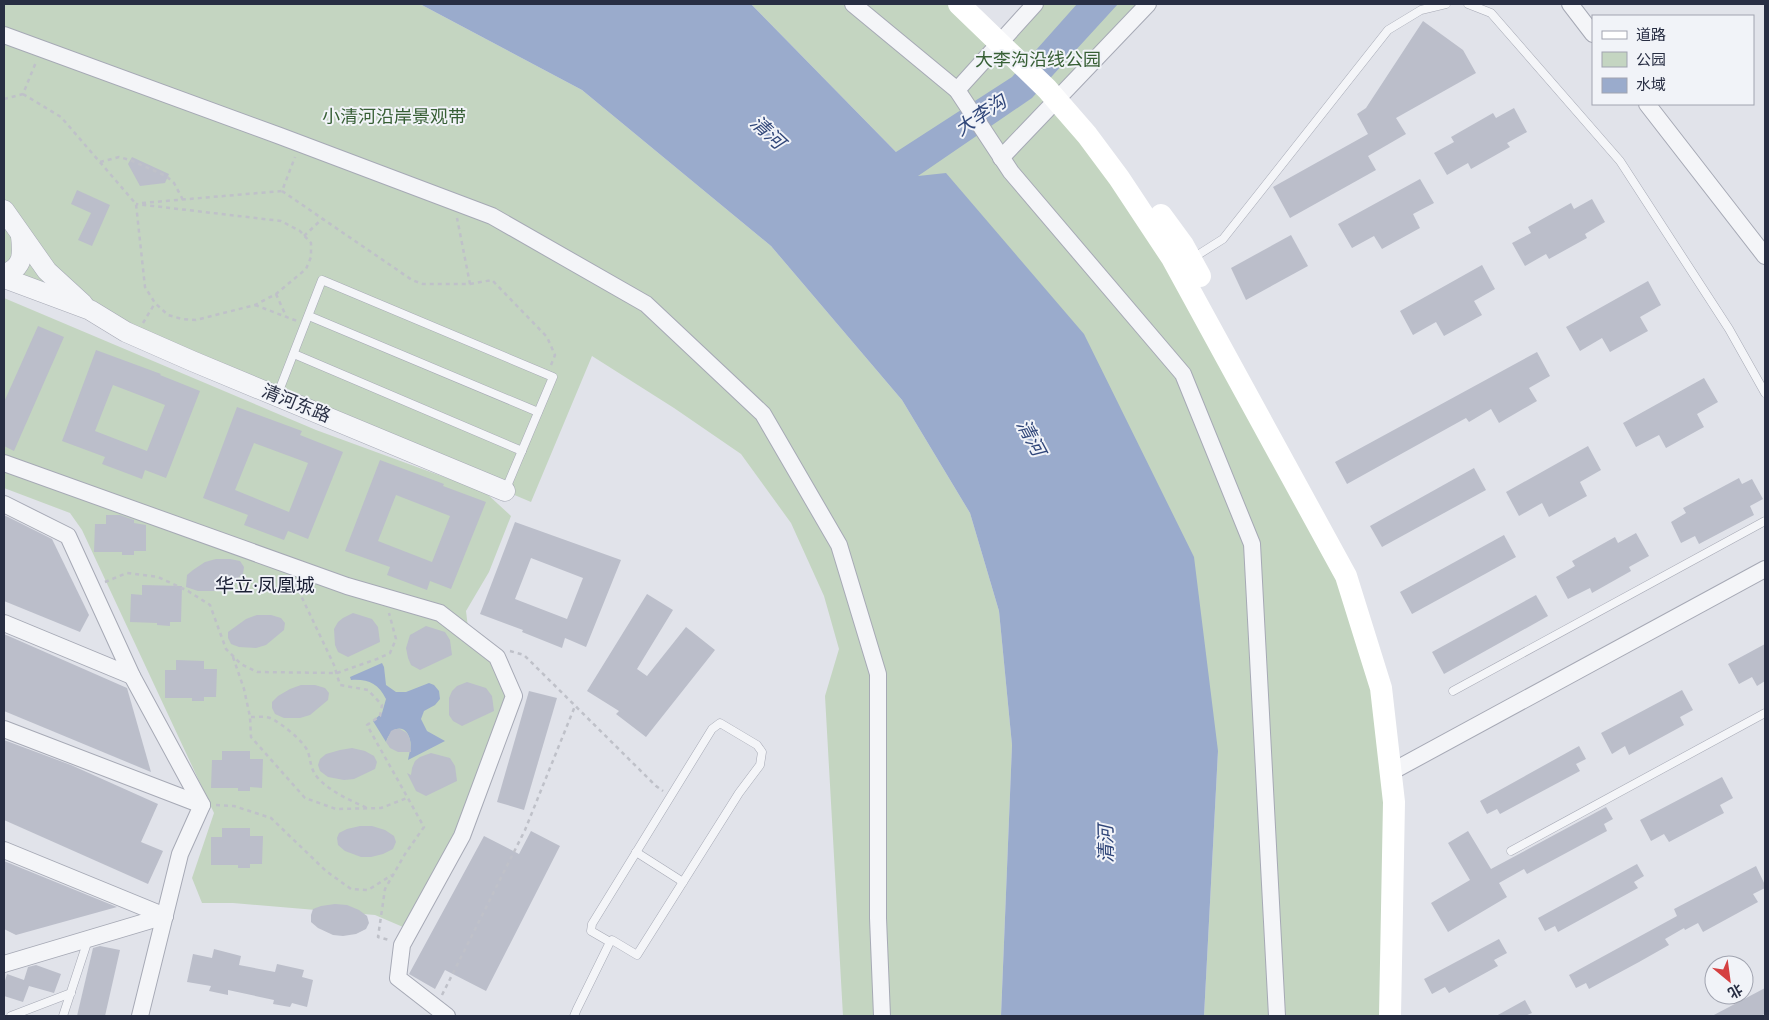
<svg xmlns="http://www.w3.org/2000/svg" width="1769" height="1020" font-family="'Source Sans 3','Noto Sans SC',sans-serif">
<rect width="100%" height="100%" fill="#e1e3ea"/>
<g fill="#c4d5c1">
<path d="M4,4H420L582,90L771,246L902,400L970,513L999,611L1012,745L1001,1016H843L825,696L839,649L824,596L791,523L741,454L674,408L592,356L531,502L4,278Z"/>
<path d="M751,4H959L1000,42L1035,4H1148L1066,100L1352,573L1373,686L1383,777L1397,1016H1204L1218,751L917,176L896,152Z"/>
<path d="M4,298L316,430L485,492L511,516L489,572L466,611L469,636L497,657L514,696L462,836L410,930L375,915L233,903H202L192,878L214,813L82,530L70,513L4,488Z"/>
</g>
<g fill="#9aabcc">
<path d="M420,4H751L896,152L1012,77L1077,4H1118L1032,98L918,176L946,173L1084,334L1194,557L1218,751L1204,1016H1001L1012,745L999,611L970,513L902,400L771,246L582,90Z"/>
<path d="M382,663L384,667L386,685L396,692H406L429,683L434,685L439,691L440,699L435,705L424,711L421,719L427,731L445,741L408,760C409,754 412,746 410,740C406,723 391,726 386,742L373,721L382,713L386,699C378,683 368,679 351,680L350,677Z"/>
</g>
<g fill="#bbbeca" fill-rule="evenodd">
<path d="M1423,21L1463,50L1476,73L1396,118L1406,134L1368,156L1376,170L1290,218L1273,187L1368,134L1357,114L1366,108Z"/>
<path d="M1514,108L1527,132L1507,143L1510,147L1471,169L1468,163L1447,175L1434,153L1454,142L1451,137L1493,113L1496,118Z"/>
<path d="M132,157L169,174L165,183L140,186L128,164Z"/>
<path d="M1420,179L1434,203L1413,214L1420,228L1382,249L1374,236L1352,248L1338,224Z"/>
<path d="M77,190L110,205L92,246L78,240L91,213L71,204Z"/>
<path d="M1592,199L1605,222L1585,234L1587,238L1549,259L1546,254L1525,266L1512,243L1531,233L1528,227L1571,203L1574,209Z"/>
<path d="M1291,235L1308,266L1246,300L1231,268Z"/>
<path d="M1482,265L1495,289L1474,301L1482,315L1444,336L1436,322L1413,335L1400,311Z"/>
<path d="M1648,281L1661,305L1640,317L1648,331L1610,352L1602,338L1580,351L1566,327Z"/>
<path d="M38,326L64,337L14,451L4,446V402Z"/>
<path d="M96,350L161,374L160,375L200,391L166,478L145,470L142,479L102,464L105,457L62,441ZM113,385L165,405L147,451L95,431Z"/>
<path d="M1537,352L1550,376L1529,388L1537,401L1499,423L1491,409L1469,422L1466,418L1347,484L1335,462Z"/>
<path d="M1704,378L1718,402L1697,414L1704,427L1666,448L1659,435L1636,447L1623,423Z"/>
<path d="M237,407L302,431L300,435L343,452L308,539L288,531L284,540L244,525L248,515L203,498ZM254,443L308,463L289,512L235,490Z"/>
<path d="M1588,446L1601,470L1580,482L1587,496L1549,517L1542,503L1519,516L1506,492Z"/>
<path d="M380,460L444,484L443,486L486,502L451,589L430,581L427,590L387,575L390,567L345,551ZM396,495L450,516L432,562L378,541Z"/>
<path d="M1474,468L1486,490L1382,547L1370,526Z"/>
<path d="M1739,478L1742,484L1752,479L1763,499L1750,506L1754,515L1699,544L1695,536L1681,543L1671,522L1686,513L1683,508Z"/>
<path d="M4,515L52,539L89,615L80,632L4,601Z"/>
<path d="M106,515H120L134,520V523L146,525V551H134V555H122V552H94L95,524H106Z"/>
<path d="M515,522L621,560L586,647L565,638L562,648L522,632L523,630L480,614ZM531,558L583,578L567,619L515,599Z"/>
<path d="M1636,533L1649,556L1629,567L1631,571L1592,593L1590,588L1568,599L1556,577L1575,566L1572,561L1615,537L1618,543Z"/>
<path d="M1504,535L1516,557L1412,614L1400,592Z"/>
<path d="M216,559H230L240,561L244,567L243,574L225,588L215,591H198L186,587L187,575L193,570L205,562Z"/>
<path d="M142,585L182,586L181,622H170V626L157,625V623L130,622L131,594L142,595Z"/>
<path d="M647,594L673,610L637,669L647,676L686,627L715,650L646,737L616,714L619,711L587,691Z"/>
<path d="M1536,595L1548,616L1444,674L1432,652Z"/>
<path d="M353,613L372,619L378,627L380,642L348,657L338,652L335,645L334,629L338,622L343,618Z"/>
<path d="M257,615H271L281,618L285,623L284,630L266,645L256,648L239,647L231,644L228,638V632L246,619Z"/>
<path d="M426,626L445,632L450,640L452,655L420,670L411,665L408,658L406,648L410,635Z"/>
<path d="M4,634L127,688L151,772L4,711Z"/>
<path d="M1765,644V681L1757,686L1752,677L1739,684L1728,664Z"/>
<path d="M176,660L204,661V669H217L216,697H204V701H192V698H165V670H176Z"/>
<path d="M467,682L486,688L492,696L494,711L462,726L453,721L449,715V698L452,691L457,686Z"/>
<path d="M301,685H315L325,688L329,693L328,700L310,715L300,718H284L275,714L272,708V702L278,696L290,689Z"/>
<path d="M1682,690L1693,710L1680,717L1684,725L1629,755L1625,746L1612,754L1601,733Z"/>
<path d="M529,691L557,698L524,810L497,802Z"/>
<path d="M395,729H400L407,733L410,739L411,752H398L390,748L386,742L391,731Z"/>
<path d="M4,740L71,765L158,804L141,842L163,851L148,884L4,820Z"/>
<path d="M1579,746L1586,759L1576,764L1580,771L1500,814L1497,809L1487,814L1480,801Z"/>
<path d="M352,748L365,751L374,756L377,762L375,769L354,779L344,780L328,777L320,771L318,765L320,759L326,754L340,750Z"/>
<path d="M222,751H250V759H263L262,788L250,787V791H238V788H211L212,760H222Z"/>
<path d="M431,753L450,758L455,766L457,781L426,796L416,791L407,773L411,775L412,768L415,761L420,757Z"/>
<path d="M1722,777L1733,798L1720,805L1724,813L1669,842L1664,834L1651,841L1640,820Z"/>
<path d="M1606,807L1613,819L1604,824L1607,831L1527,874L1524,869L1499,883L1507,897L1448,932L1431,903L1470,880L1448,843L1468,831L1491,869Z"/>
<path d="M360,826H372L385,830L394,836L396,842L393,849L383,854L371,857H361L345,851L338,845L337,838L339,833L347,829Z"/>
<path d="M222,828H250V836H263L262,864H250V868H238V865H211V837H222Z"/>
<path d="M531,831L560,846L486,991L445,970L435,989L409,974L484,836L519,854Z"/>
<path d="M4,861L117,907L16,935L4,929Z"/>
<path d="M1637,864L1644,876L1634,882L1638,888L1558,932L1555,926L1545,931L1538,918Z"/>
<path d="M1756,866L1765,885V888L1753,894L1758,902L1703,932L1698,923L1685,930L1684,928L1665,939L1669,945L1639,962L1589,989L1586,983L1576,988L1569,975L1677,916L1674,909Z"/>
<path d="M335,904L347,905L359,910L367,916L369,923L366,929L356,934L343,936L333,935L318,928L311,922V915L313,909L321,906Z"/>
<path d="M1499,939L1507,953L1494,960L1498,966L1449,993L1445,987L1432,994L1424,979Z"/>
<path d="M100,946L120,950L105,1016H77L93,948Z"/>
<path d="M214,949L241,956L239,965L275,972L277,964L304,970L302,977L313,980L307,1007L292,1003L290,1007L273,1004L274,1000L228,990V995L209,991L211,986L187,982L193,954L212,958Z"/>
<path d="M36,965L61,974L54,993L29,986L23,1002L4,996V984L7,974L24,980L28,967Z"/>
<path d="M1765,988V1014L1760,1016H1712Z"/>
<path d="M1525,1000L1532,1013L1525,1016H1496Z"/>
</g>
<g fill="none" stroke-linecap="round" stroke-linejoin="round">
<defs>
<g id="service">
<path d="M1468,4L1491,13L1620,161L1729,329L1765,393"/>
<path d="M1193,258L1223,239L1388,30L1421,10L1446,4"/>
<path d="M309,316L538,412"/>
<path d="M294,354L522,451"/>
<path d="M277,396L322,280L553,377L505,491"/>
<path d="M1453,691L1765,521"/>
<path d="M1511,851L1765,713"/>
<path d="M636,852L683,882"/>
<path d="M11,1016L71,993"/>
<path d="M63,1016L86,946"/>
<path d="M574,1016L577,1009L610,942L612,940L637,955L739,793L760,765L762,752L757,745L720,723L712,729L592,924L591,931L610,942"/>
</g>
<g id="minor">
<path d="M853,4L957,90L1011,172L1183,374L1252,544L1277,1016"/>
<path d="M1570,4L1593,34"/>
<path d="M4,35L280,136L492,216L646,304L763,414L839,545L878,674V918L882,1016"/>
<path d="M957,90L1035,4"/>
<path d="M1647,104L1765,256"/>
<path d="M1001,158L1148,4"/>
<path d="M4,463L347,586L440,613L497,657L514,696L462,836L402,945L398,978L447,1016"/>
<path d="M4,504L68,536L132,676L202,805L180,854L140,1016"/>
<path d="M4,623L132,676"/>
<path d="M4,729L202,805"/>
<path d="M1391,772L1765,569"/>
<path d="M4,850L165,916"/>
<path d="M4,964L165,916"/>
</g>
<g id="tertiary">
<path d="M4,210L47,271L83,304"/>
<path d="M4,274C24,268 23,253 21,236"/>
<path d="M4,278L90,310L126,332L192,361L505,491"/>
</g>
</defs>
<use href="#service" stroke="#a6a9b5" stroke-width="9"/>
<use href="#minor" stroke="#a6a9b5" stroke-width="18"/>
<use href="#tertiary" stroke="#a6a9b5" stroke-width="21"/>
<g stroke="#bfc1c9" stroke-width="2.5" stroke-dasharray="4 4" stroke-linecap="butt">
<path d="M23,94L61,117L136,204L145,287L155,303L168,315L182,319L196,320L255,305L276,294L306,269L311,257V243L300,231L281,221L136,204"/>
<path d="M4,99L23,94L36,62"/>
<path d="M100,162L119,157L130,160L166,176L174,183L183,200"/>
<path d="M282,191L412,280L423,284H470L457,218"/>
<path d="M142,203L282,191L295,157"/>
<path d="M304,236L322,219"/>
<path d="M470,284L492,280L547,337L555,355L551,365"/>
<path d="M276,294L286,316"/>
<path d="M255,305L297,321"/>
<path d="M143,323L155,303"/>
<path d="M105,582L127,573L158,577L188,591L210,605L226,649L241,664L257,672L337,673L377,659L390,653L396,639L389,613"/>
<path d="M295,583L334,665L340,685L368,690L382,705L380,716L367,725L424,827L405,854L385,889L378,937L389,940"/>
<path d="M510,651L524,655L656,786L663,791"/>
<path d="M233,657L244,689L250,717L251,737L305,798L336,809L381,808L407,798"/>
<path d="M251,717C257,717 264,716 270,718C280,722 305,742 308,752C311,761 310,768 317,777C330,792 350,800 367,808"/>
<path d="M216,805L234,806L271,818L326,871L351,889L368,890L392,875"/>
<path d="M442,995L525,830L575,706"/>
</g>
<use href="#service" stroke="#f4f5f8" stroke-width="8"/>
<use href="#minor" stroke="#f4f5f8" stroke-width="16"/>
<use href="#tertiary" stroke="#f4f5f8" stroke-width="20"/>
<g stroke="#fff" stroke-width="22">
<path d="M959,4L1047,89L1087,135L1119,178L1172,258L1346,576L1381,688L1394,802L1390,1016"/>
<path d="M1161,215L1183,245L1200,276"/>
</g>
</g>
<g text-anchor="middle" dominant-baseline="central" stroke-width="4" stroke-linejoin="round" paint-order="stroke">
<g font-size="18" fill="#375f35" stroke="#f1f3f8">
<text x="1038" y="60">大李沟沿线公园</text>
<text x="394" y="117">小清河沿岸景观带</text>
</g>
<g font-size="18" fill="#282e43" stroke="#f1f3f8">
<text transform="translate(296 404) rotate(22)">清河东路</text>
</g>
<g font-size="19" font-style="italic" fill="#304679" stroke="#f1f3f8">
<text transform="translate(981 116) rotate(-34)">大李沟</text>
<text transform="translate(767 133) rotate(43)">清河</text>
<text transform="translate(1030 438) rotate(62)">清河</text>
<text transform="translate(1107 844) rotate(-91)">清河</text>
</g>
<g font-size="19" fill="#1a1f34" stroke="#f1f3f8">
<text x="265" y="586">华立·凤凰城</text>
</g>
</g>
<rect width="1769" height="1020" fill="none" stroke="#282e43" stroke-width="10"/>
<rect x="1592" y="15" width="162" height="90" fill="#f1f3f8" stroke="#a1a4b0"/>
<rect x="1602" y="31" width="25" height="8" fill="#ffffff" stroke="#a1a4b0"/>
<text x="1636" y="40" font-size="15" fill="#282e43">道路</text>
<rect x="1602" y="52" width="25" height="15" fill="#c4d5c1" stroke="#a1a4b0"/>
<text x="1636" y="65" font-size="15" fill="#282e43">公园</text>
<rect x="1602" y="78" width="25" height="15" fill="#9aabcc" stroke="#a1a4b0"/>
<text x="1636" y="90" font-size="15" fill="#282e43">水域</text>
<g transform="translate(1729 980) rotate(151)"><circle r="24" fill="#f1f3f8" stroke="#a1a4b0"/>
<path d="M0-4L9 19L0 12L-9 19Z" fill="#d54041"/>
<text y="-8" font-size="14" font-weight="bold" text-anchor="middle" fill="#282e43">北</text>
</g>
</svg>
